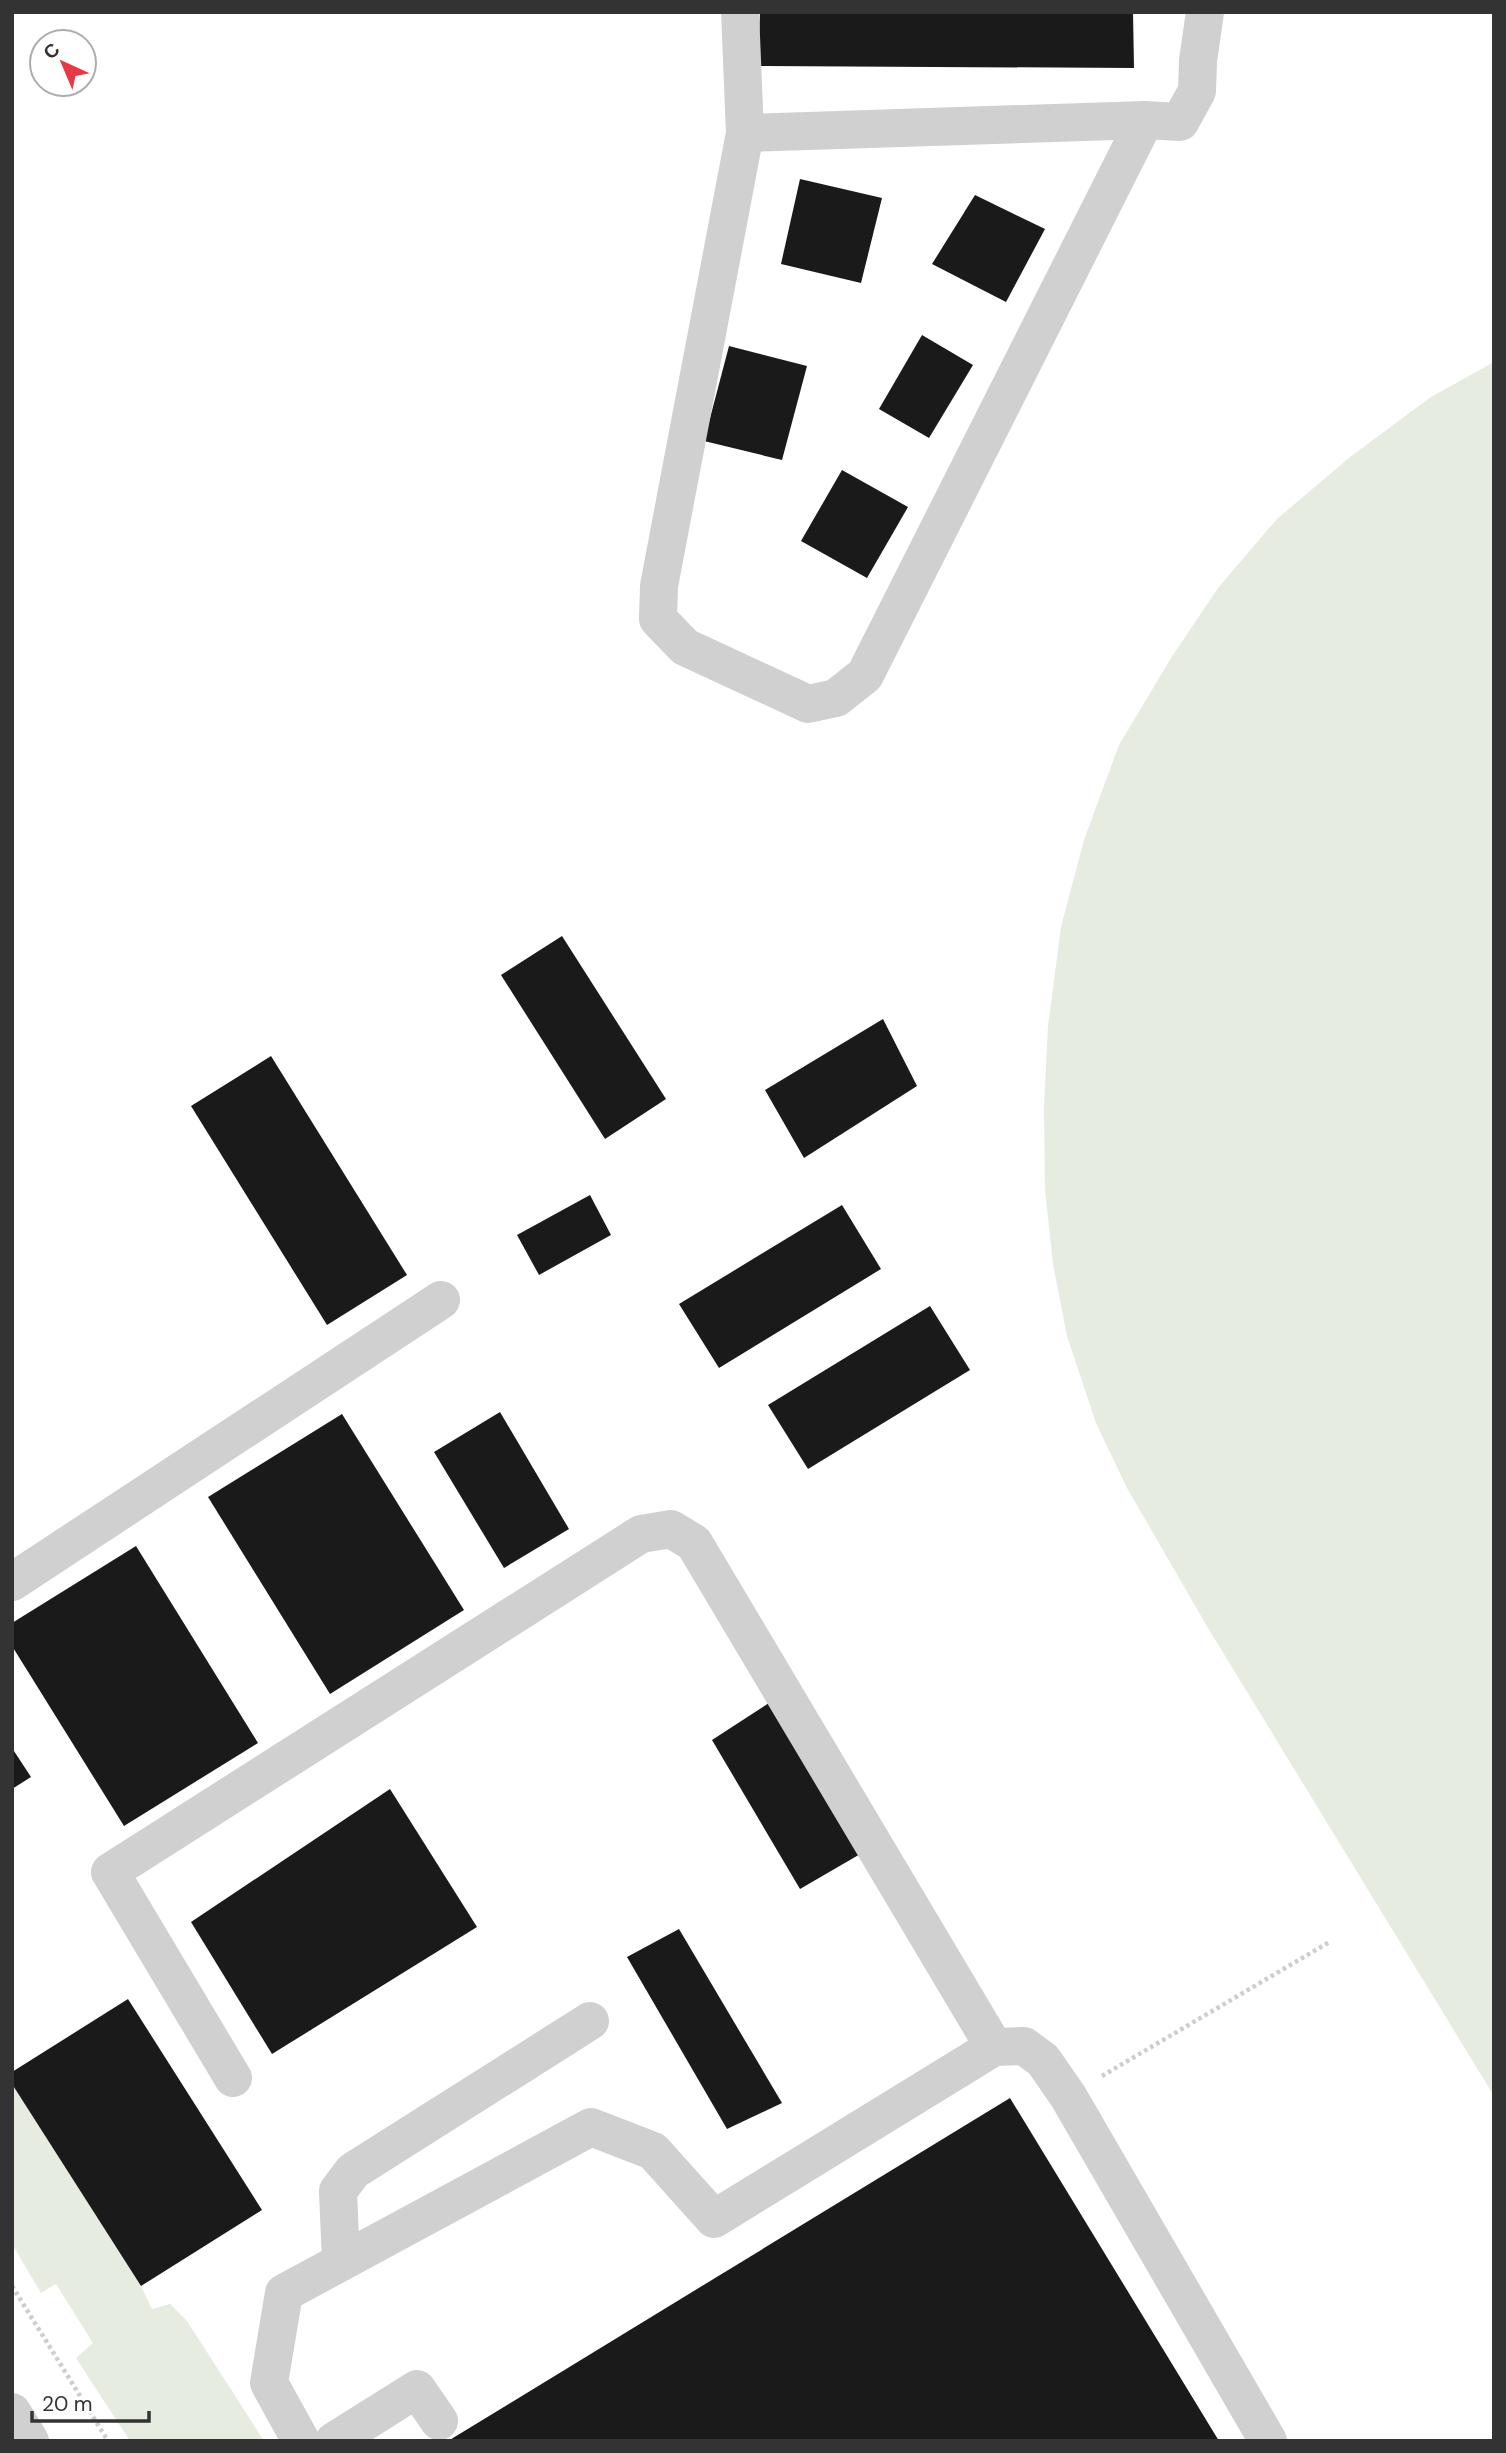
<svg xmlns="http://www.w3.org/2000/svg" width="1506" height="2453" font-family="'DM Sans',sans-serif">
<rect width="100%" height="100%" fill="#fff"/>
<g fill="#e6ecdf">
<path d="M1494,362V2096L1208,1628L1127,1488L1096,1423L1067,1336L1053,1264L1045,1189L1044,1107L1048,1026L1061,927L1084,840L1119,745L1171,658L1218,588L1277,519L1350,457L1431,397Z"/>
<path d="M12,2084L141,2286L152,2309L170,2304L187,2321L264,2441H130L76,2358L93,2343L56,2284L41,2293L12,2244Z"/>
</g>
<g fill="#1a1a1a">
<path d="M760,12H1133L1134,68L758,66Z"/>
<path d="M800,179L882,198L861,283L781,264Z"/>
<path d="M975,195L1045,229L1006,302L932,264Z"/>
<path d="M922,335L973,365L929,438L879,409Z"/>
<path d="M729,346L807,366L782,460L704,441Z"/>
<path d="M842,470L908,507L867,578L801,541Z"/>
<path d="M562,936L666,1099L605,1139L501,975Z"/>
<path d="M883,1019L917,1086L804,1158L765,1090Z"/>
<path d="M271,1056L407,1275L327,1325L191,1106Z"/>
<path d="M590,1195L611,1235L539,1275L517,1235Z"/>
<path d="M842,1205L881,1269L719,1368L679,1304Z"/>
<path d="M930,1306L970,1370L808,1469L768,1405Z"/>
<path d="M500,1412L569,1529L504,1568L434,1452Z"/>
<path d="M342,1414L464,1610L330,1694L208,1497Z"/>
<path d="M136,1546L258,1743L124,1826L12,1646V1623Z"/>
<path d="M769,1703L862,1853L800,1889L712,1740Z"/>
<path d="M12,1748L31,1777L12,1789Z"/>
<path d="M390,1789L477,1927L272,2054L191,1922Z"/>
<path d="M679,1929L782,2103L727,2129L627,1957Z"/>
<path d="M128,1999L262,2210L141,2286L12,2084V2072Z"/>
<path d="M1010,2098L1219,2441H448Z"/>
</g>
<g fill="none" stroke-linecap="round" stroke-linejoin="round">
<g stroke="#cdcdcd" stroke-width="4.5" stroke-dasharray="3.5 3.5" stroke-linecap="butt">
<path d="M1102,2076L1331,1941"/>
<path d="M12,2286L108,2441"/>
</g>
<g stroke="#d0d0d0" stroke-width="38">
<path d="M740,12L745,133L1145,120L1180,122L1197,91L1198,61L1205,12"/>
<path d="M745,133L659,586L658,619L685,647L808,704L836,698L865,675L1145,120"/>
<path d="M12,1582L441,1300"/>
<path d="M233,2078L110,1872L641,1534L671,1529L694,1543L994,2047"/>
<path d="M341,2262L338,2191L353,2171L590,2021"/>
<path d="M12,2412L30,2441"/>
<path d="M301,2441L269,2383L284,2293L591,2127L653,2151L714,2219L994,2047L1024,2046L1043,2060L1068,2096L1268,2441"/>
<path d="M334,2441L417,2389L439,2421"/>
</g>
</g>
<rect width="1506" height="2453" fill="none" stroke="#333333" stroke-width="28"/>
<g transform="translate(63 63) rotate(316)"><circle r="33" fill="#ffffff" stroke="#adadad" stroke-width="2"/>
<path d="M0-5L12 26L0 18L-12 26Z" fill="#e63946"/>
<text y="-10" font-size="19" font-weight="bold" text-anchor="middle" fill="#333333">С</text>
</g>
<path d="M32 2411v10h117v-10" fill="none" stroke="#333333" stroke-width="3.5"/>
<text x="42" y="2411" font-size="21" fill="#333333" stroke="#ffffff" stroke-width="5" paint-order="stroke">20 m</text>
</svg>
